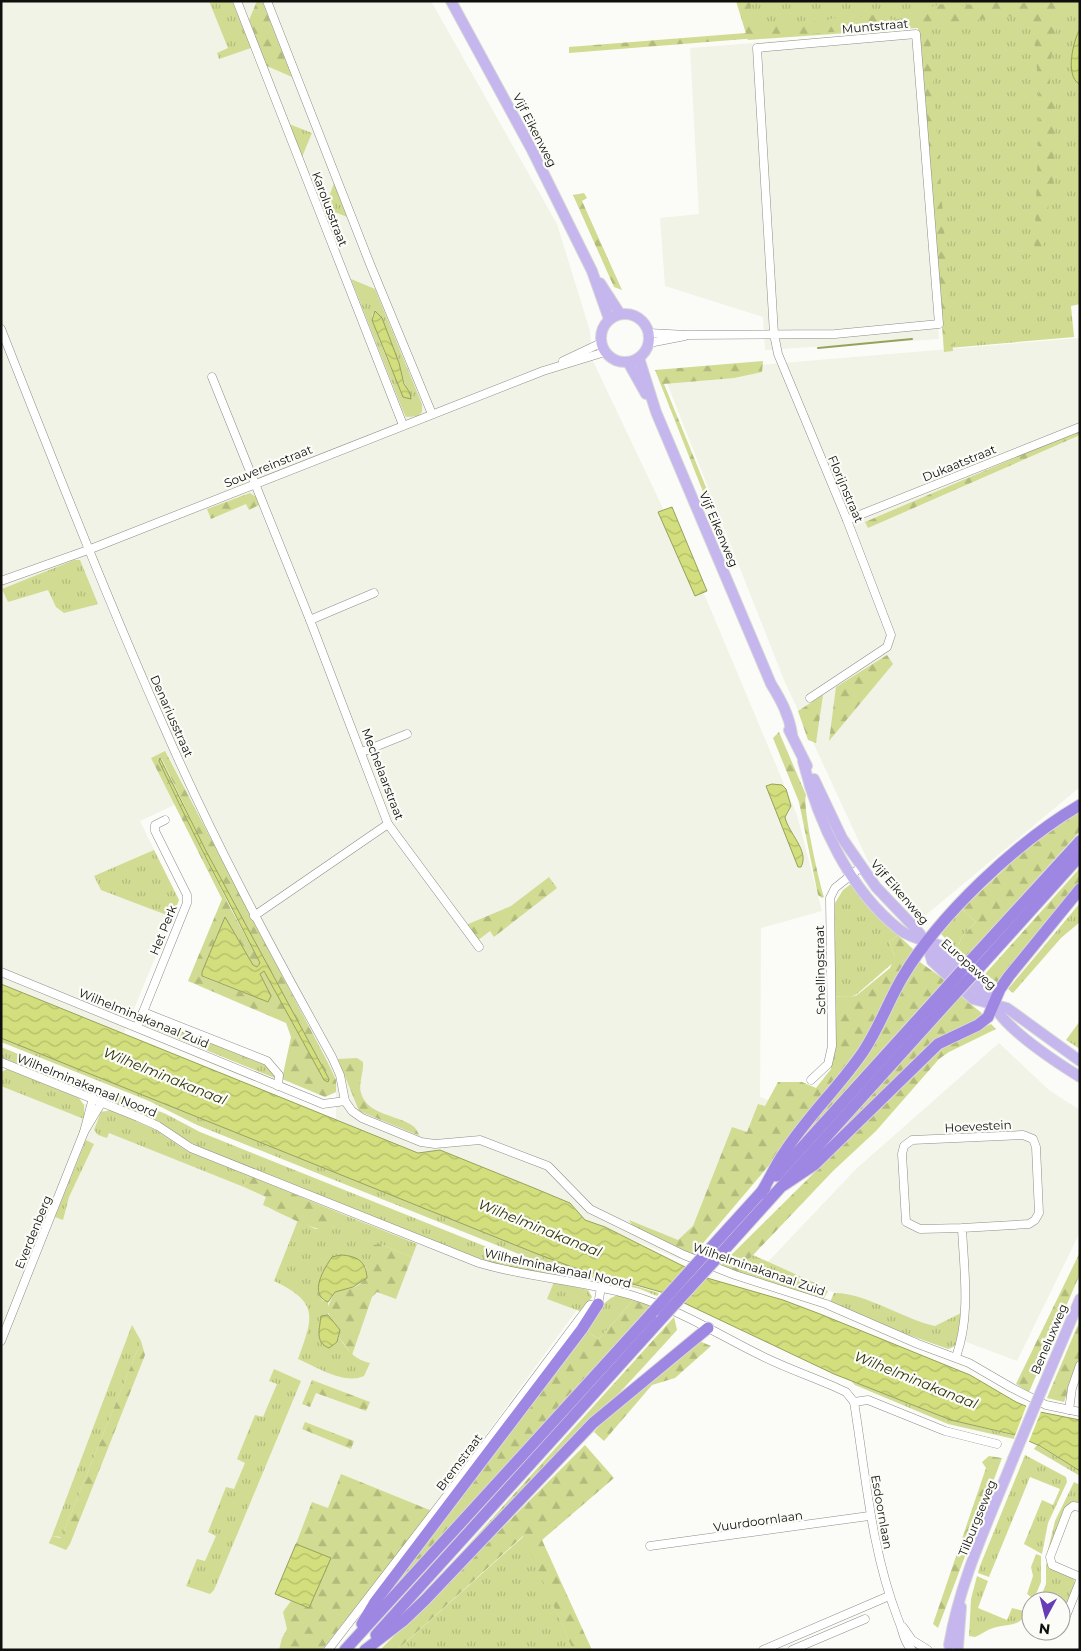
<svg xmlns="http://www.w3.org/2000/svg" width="1081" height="1651" font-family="Montserrat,sans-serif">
<defs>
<pattern id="grass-tufts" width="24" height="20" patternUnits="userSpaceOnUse" patternTransform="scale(1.25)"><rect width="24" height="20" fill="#d1db91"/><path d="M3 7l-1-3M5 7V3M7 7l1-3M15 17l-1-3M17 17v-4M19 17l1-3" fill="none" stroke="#b2bb7c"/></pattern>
<pattern id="forest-firs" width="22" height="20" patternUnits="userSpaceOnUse" patternTransform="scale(1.25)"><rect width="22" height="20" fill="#d1db91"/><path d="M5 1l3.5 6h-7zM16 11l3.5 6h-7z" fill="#b2bb7c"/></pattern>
<pattern id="water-waves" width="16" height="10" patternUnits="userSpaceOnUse" patternTransform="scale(1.25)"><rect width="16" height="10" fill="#d3de7d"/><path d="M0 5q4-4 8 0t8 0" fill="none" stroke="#b4bd6b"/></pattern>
</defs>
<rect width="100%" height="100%" fill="#fbfcf7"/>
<g fill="#f1f3e6">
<path d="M1,1H431L557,224L590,331L592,359L708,603L797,815L822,911L761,928L760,1097L788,1108L686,1242L679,1259L585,1220L570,1202L441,1150L418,1152L336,1119V1080L189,798L140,821L179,900L124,1033L1,984Z"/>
<path d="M918,30L939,339L765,350L763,317L665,286L660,218L699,214L690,48Z"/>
<path d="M1080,338V787L921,919L868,861L784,680L663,373Z"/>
<path d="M999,1043L1050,1091L1080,1110V1232L1017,1361L764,1266L856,1169Z"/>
<path d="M1,1073L423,1228L598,1281L429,1513L313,1650H1Z"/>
</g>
<g fill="url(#grass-tufts)" fill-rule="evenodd">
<path d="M209,1H232L251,48L219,59L217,53L228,48Z"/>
<path d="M736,1H1080V304L1071,306L1074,337L949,348L918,28L748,40Z"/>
<path d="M289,124L312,133L302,157Z"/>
<path d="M334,183L347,217L325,208Z"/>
<path d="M351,279L375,289L422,404V412L418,416L406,417L403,411ZM373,313L382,318L410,398H406C392,373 380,345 372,317Z"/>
<path d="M74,560H80L98,604L64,613L56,607L48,590L8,602L2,589Z"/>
<path d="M154,850L179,900L172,917L101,890L94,876Z"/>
<path d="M851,884L869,907L898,935L889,942L895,956L894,962L857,994L851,997L833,996L835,903L843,890Z"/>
<path d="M1080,903V922L1061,938L1013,993L1008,989Z"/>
<path d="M962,909L976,922L961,938L958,949L961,954L941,934Z"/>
<path d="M147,1017L268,1066L278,1075L277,1079L144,1025Z"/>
<path d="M1080,1021V1049L1066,1040Z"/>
<path d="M1,1038L535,1253L572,1267L659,1293L657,1296L640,1289L556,1269L197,1125L149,1101L1,1042Z"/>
<path d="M1,1047L166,1114L200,1132L547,1271L578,1279L498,1265L456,1250L195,1145L144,1115L1,1057Z"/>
<path d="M7,1069L79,1098L84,1105V1119L1,1086V1072Z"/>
<path d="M111,1110L154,1129L187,1151L248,1175L244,1187L109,1133L107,1138L98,1135L94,1130L101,1112Z"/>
<path d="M86,1140L94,1144L69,1197L63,1220L55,1217Z"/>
<path d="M342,1214L417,1244L412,1257L380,1244L367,1277L366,1267L327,1264C320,1278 320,1285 322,1300L328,1302V1315L321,1316C320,1328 316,1337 325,1346L337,1343L339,1337C347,1350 355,1360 370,1363L364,1376C344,1385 317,1367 298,1359C313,1317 320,1303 274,1281L298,1220L315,1229L333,1227Z"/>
<path d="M753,1255L815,1283L828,1291L823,1300L737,1272Z"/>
<path d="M554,1282L588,1290L592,1297L582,1312L547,1299Z"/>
<path d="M834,1293C864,1292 903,1319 935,1326L961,1313C961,1325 963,1346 948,1349L892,1329L830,1302Z"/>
<path d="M619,1295L634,1299L599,1339L585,1331C594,1319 604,1297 619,1295Z"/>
<path d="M132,1325L141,1341L64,1531L61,1537L52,1536Z"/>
<path d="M274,1369L301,1381L214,1590L210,1594L186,1586L197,1559L205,1561L216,1536L208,1532L226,1487L234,1489L245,1463L237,1459L255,1415L263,1417L277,1384L269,1381Z"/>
<path d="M851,1381L951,1420L1016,1436L1014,1439L948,1424L855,1385Z"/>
<path d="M1037,1445L1080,1471V1476L1034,1449Z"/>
<path d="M1025,1455L1066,1477L1067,1482L1048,1523L1042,1554L1024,1544L1042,1500L1053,1505L1060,1489L1030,1477L989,1577L978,1573L980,1566Z"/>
<path d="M1074,1482L1080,1485V1504L1074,1503L1047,1554L1055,1521Z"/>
<path d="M524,1536L573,1650H397Z"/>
<path d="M1036,1554L1041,1556V1582L1034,1599L1027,1594L1033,1576L1031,1567Z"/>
<path d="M1046,1563L1052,1569L1074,1577L1075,1584L1064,1612L1061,1611V1601H1039L1046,1584Z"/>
<path d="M977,1576L988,1581L978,1608L1007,1620L1012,1608L1028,1612C1019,1628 1008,1623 993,1628C986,1630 981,1635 975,1637L969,1636L971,1599Z"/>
</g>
<g fill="url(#forest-firs)" fill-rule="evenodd">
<path d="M257,1H262L292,77L267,66L249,20Z"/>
<path d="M737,1H749L751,5L750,21L755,26L765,22L800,26L802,21L809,20L825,24L829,19L835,18L840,24H848L854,17L885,14L892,20L905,18L908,12L952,2L959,6L981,3V1H1014L1009,6L1035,1H1064L1066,4C1051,34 1050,65 1050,98L1056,103L1054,177L1043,236L1044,250L1042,262H1024L1034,253L1040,104L1032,14L929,25L953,351L944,352L920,25L569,53V47L746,33Z"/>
<path d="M584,193L587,198L582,201L622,290L614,287L573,195Z"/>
<path d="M763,361L762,372L734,378L664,384L738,566L733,568L655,370Z"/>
<path d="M1080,430V435L868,528L865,522Z"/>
<path d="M250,493L256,497L259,505L249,510L246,504L211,519L207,509Z"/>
<path d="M887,655L893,664L829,741L836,687Z"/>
<path d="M823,695L816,743L808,740L798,711Z"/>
<path d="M779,732L806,795C802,806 819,882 824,897L822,898L818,895L799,802L773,738Z"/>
<path d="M165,751L327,1061L336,1080V1092L325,1097L282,1079L291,1037L286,1023L188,981L222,899L151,758ZM159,758L162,759L206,851L329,1079L324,1080L264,971L260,974L271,996L268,1002L203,977L202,972L225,917L253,965L257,967L260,963L232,911L169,784Z"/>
<path d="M1080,809V831L965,958L958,949L961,938L976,922L962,909L1030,845Z"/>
<path d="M1080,868V884L998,983L985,974Z"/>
<path d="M549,877L557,888L494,937L490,931L477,941L466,925L511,906Z"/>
<path d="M898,935L913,949L914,953L876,1026L787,1144L693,1255L664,1243L632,1225L629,1220L678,1240L693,1226L732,1127L747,1132L758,1104L765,1106L778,1082H802L816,1088L831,1069L833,996L851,997L857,995L890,968L895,956L889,942Z"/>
<path d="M917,960L945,980L793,1148L875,1043Z"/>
<path d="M961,996L984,1015L972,1024L939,1037L831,1142L830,1141Z"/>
<path d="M991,1024L996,1029L949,1052L939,1059L876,1131L833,1171L737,1272L720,1266L939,1049Z"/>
<path d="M357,1058L363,1062C364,1072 358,1084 361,1093C367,1115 398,1115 413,1126C416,1128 418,1133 420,1136L359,1111L338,1059Z"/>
<path d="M248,1175L342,1214C339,1219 335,1226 330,1229C318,1234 277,1211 263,1205L266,1197L244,1187Z"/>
<path d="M380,1244L412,1257L396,1299L377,1292L372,1297L352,1355L339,1337L340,1330C325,1310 324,1313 335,1292C341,1289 349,1289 355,1287C370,1280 374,1260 373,1245Z"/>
<path d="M1080,1252V1274L1029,1392L1016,1384Z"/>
<path d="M634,1299L650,1306L384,1600L405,1570L585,1331L599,1339Z"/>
<path d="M674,1317L677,1330C592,1425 502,1515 413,1606Z"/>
<path d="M1080,1320V1358L1064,1402L1047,1398Z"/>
<path d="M697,1340L711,1346L675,1378L652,1385L604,1441L594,1432L607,1416Z"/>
<path d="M141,1341L145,1355L70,1544L66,1550L49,1543L52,1536L60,1538L64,1531Z"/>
<path d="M312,1380L370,1402L366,1411L316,1393L310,1407L302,1404Z"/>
<path d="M305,1422L354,1441L351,1449L302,1429Z"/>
<path d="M585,1445L614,1478L542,1540L592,1650H573L523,1536L397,1650H380Z"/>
<path d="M989,1456L1002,1458L938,1628L933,1624L986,1468L982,1462Z"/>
<path d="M341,1474L432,1511L322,1650H279L282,1638L287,1629L283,1612L291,1601L309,1608L330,1558L296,1544L312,1502L328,1508Z"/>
</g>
<g fill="url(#water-waves)" stroke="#98a05c">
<path d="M1080,29V84H1079C1065,75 1073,41 1080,29Z"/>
<path d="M375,311L382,318L399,363L404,384L410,393L411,399L403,397L372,320Z"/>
<path d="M672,507L707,591L695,596L658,512Z"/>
<path d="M160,758L206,851L329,1079L328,1082L324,1080L264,971L260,974L271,996L268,1002L202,976V972L225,917L253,965L257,967L260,963C226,896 190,829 159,761Z"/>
<path d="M772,784L782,785L786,789L791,806L785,817C788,833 810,851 801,867H798L766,786Z"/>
<path d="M1,984L418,1153L440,1150L534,1188L570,1203L585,1220L605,1227L707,1278L783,1300L820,1314L970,1375L1016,1402L1040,1412L1080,1420V1471L1040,1446L1015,1435L951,1420L834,1374L661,1292L572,1267L535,1253L1,1038Z"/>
<path d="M341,1255C357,1256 366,1261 367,1278L353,1287L335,1292L328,1302C308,1294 324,1269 332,1257Z"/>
<path d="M328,1315L340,1330L337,1342L329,1348C314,1342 320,1328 321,1316Z"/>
<path d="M296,1544L331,1558L309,1608L275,1594Z"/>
</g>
<path fill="#fbfcf7" d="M1027,1404L1042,1409L1028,1444L1014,1438Z"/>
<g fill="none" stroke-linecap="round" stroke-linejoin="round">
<path stroke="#98a05c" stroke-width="2" d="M818,348L912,339"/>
<defs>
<g id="minor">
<path d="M237,1L403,425"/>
<path d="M267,1L370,264L432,414"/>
<path d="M1,329C54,463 106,596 164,727C213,840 272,949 332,1057L340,1075L345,1101L352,1111L362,1118L421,1142L435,1144L480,1140L548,1166L590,1209L684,1255L735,1275L826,1304L918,1344L969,1363L1012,1388L1046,1405L1080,1412"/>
<path d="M649,333L687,335L835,334L939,324L916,34L757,48L774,334L778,354L847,520L891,635L887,647L810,698"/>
<path d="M649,343L685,336"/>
<path d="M563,361L601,343"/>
<path d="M212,377L310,620L388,824L479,947"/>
<path d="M847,520L1080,427"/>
<path d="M1,581L88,550L543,371L605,352"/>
<path d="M310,620L374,593"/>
<path d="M362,752L407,734"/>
<path d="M254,916L388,824"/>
<path d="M1,972L323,1104L345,1101"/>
<path d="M143,1012L267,1061L279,1075L278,1086"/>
<path d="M137,1027L187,903V895L155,831V825L165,820"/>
<path d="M1,1062L138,1117L158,1126L191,1148L479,1263C529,1278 581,1280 631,1295C681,1310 717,1334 762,1356C790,1370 819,1379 846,1392L854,1402C866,1476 871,1549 898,1619C903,1630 903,1641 912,1650"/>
<path d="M811,1080L828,1064L832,1046L830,898L835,888L861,867"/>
<path d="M93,1098L84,1132L102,1102"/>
<path d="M1,1341L84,1132"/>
<path d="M956,1357C971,1315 964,1271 962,1228L1029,1224L1035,1220L1039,1213L1036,1147L1033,1139L1023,1135L912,1140L904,1146L902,1154L906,1222L920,1229L962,1228"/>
<path d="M854,1402L868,1400L945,1431L997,1444"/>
<path d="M1069,1410L1072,1388L1080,1365"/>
<path d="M1080,1507L1073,1506L1068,1510L1050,1557L1052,1565L1080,1577"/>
<path d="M650,1546L869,1516"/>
<path d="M1066,1616L1080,1581"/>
<path d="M903,1627L912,1640L928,1650"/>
<path d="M328,1650L449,1493L590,1305L598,1304L601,1288"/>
<path d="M763,1650L889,1596"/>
<path d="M792,1650L865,1619"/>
</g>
<g id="major">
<path d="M451,1L532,150L592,271L609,319"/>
<path d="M600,283L620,314"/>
<circle cx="625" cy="338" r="24"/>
<path d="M639,358L656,412L771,684C781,700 789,715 792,734"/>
<path d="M628,362L646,394"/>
<path d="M789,730L807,766"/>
<path d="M803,761C818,822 849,890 900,930C912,939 928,941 942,946C952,950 970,970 979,978C990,988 992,1006 1002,1017C1020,1038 1056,1062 1080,1077"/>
<path d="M814,779L842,838L876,887L916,929L927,943L989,1000"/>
<path d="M927,944L932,961L973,999L1007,1008L1080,1061"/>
<path d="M1042,1389L1080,1299"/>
<path d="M949,1645C960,1580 989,1520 1013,1459"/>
<path d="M958,1647L961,1607"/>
</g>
<g id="highway">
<path d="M971,960L1080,841"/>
<path d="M979,968L1080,856"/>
<path d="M776,1176L947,987"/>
<path d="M784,1185L814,1165L938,1044L978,1025L988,1017L1000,989L1009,976L1080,889"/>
<path d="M761,1193C769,1180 775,1166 784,1153C807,1117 839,1087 863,1052C879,1028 888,1002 902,978C939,915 1017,842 1080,805"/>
<path d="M706,1253L765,1188"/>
<path d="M717,1258L955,994"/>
<path d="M362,1624L375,1602L582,1329L598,1304"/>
<path d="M376,1635L663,1317"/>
<path d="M345,1650L652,1313"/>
<path d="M365,1650L403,1621L425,1600L593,1423L708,1328"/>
</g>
</defs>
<use href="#minor" stroke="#8d8e89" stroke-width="9"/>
<use href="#major" stroke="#d9d9d8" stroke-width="12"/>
<use href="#highway" stroke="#d9d9d8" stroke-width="13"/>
<use href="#minor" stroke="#fff" stroke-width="8"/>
<use href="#major" stroke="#c5b6ee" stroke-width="10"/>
<use href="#highway" stroke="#9e86e3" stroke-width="11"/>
<defs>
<path id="major-bridge" d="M1013,1459L1042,1389"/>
<g id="highway-bridge">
<path d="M947,987L971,960"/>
<path d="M955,994L979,968"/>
<path d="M652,1313L706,1253"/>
<path d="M663,1317L717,1258"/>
</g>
</defs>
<use href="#major-bridge" stroke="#d9d9d8" stroke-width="12" stroke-linecap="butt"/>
<use href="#highway-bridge" stroke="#d9d9d8" stroke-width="13" stroke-linecap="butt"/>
<use href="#major-bridge" stroke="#c5b6ee" stroke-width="10"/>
<use href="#highway-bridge" stroke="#9e86e3" stroke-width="11"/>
</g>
<g text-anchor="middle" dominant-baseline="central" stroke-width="4.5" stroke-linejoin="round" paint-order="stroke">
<g font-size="12" fill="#0f0f0e" stroke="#fbfcf7">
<text transform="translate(875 26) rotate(-5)">Muntstraat</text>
<text transform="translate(535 130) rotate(63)">Vijf Eikenweg</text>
<text transform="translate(330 209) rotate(69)">Karolusstraat</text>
<text transform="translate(959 463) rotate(-22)">Dukaatstraat</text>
<text transform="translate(268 466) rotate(-22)">Souvereinstraat</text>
<text transform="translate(846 489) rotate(67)">Florijnstraat</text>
<text transform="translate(719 529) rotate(67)">Vijf Eikenweg</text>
<text transform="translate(172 716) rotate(66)">Denariusstraat</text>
<text transform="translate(383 774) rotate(69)">Mechelaarstraat</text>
<text transform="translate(900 892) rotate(49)">Vijf Eikenweg</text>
<text transform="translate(163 930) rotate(-68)">Het Perk</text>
<text transform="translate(969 964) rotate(42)">Europaweg</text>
<text transform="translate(820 970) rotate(-91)">Schellingstraat</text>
<text transform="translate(144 1018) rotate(22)">Wilhelminakanaal Zuid</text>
<text transform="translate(87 1085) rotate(22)">Wilhelminakanaal Noord</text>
<text transform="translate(978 1126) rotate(-3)">Hoevestein</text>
<text transform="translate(33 1232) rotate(-68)">Everdenberg</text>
<text transform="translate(558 1268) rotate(12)">Wilhelminakanaal Noord</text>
<text transform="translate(759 1269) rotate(19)">Wilhelminakanaal Zuid</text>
<text transform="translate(1049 1339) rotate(-67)">Beneluxweg</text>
<text transform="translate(459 1462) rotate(-53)">Bremstraat</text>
<text transform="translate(882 1512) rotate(80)">Esdoornlaan</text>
<text transform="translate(977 1518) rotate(-68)">Tilburgseweg</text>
<text transform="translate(758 1521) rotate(-8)">Vuurdoornlaan</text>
</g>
<g font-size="14" font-style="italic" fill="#2d3107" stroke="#fbfcf7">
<text transform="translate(165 1076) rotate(22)">Wilhelminakanaal</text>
<text transform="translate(540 1228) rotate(22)">Wilhelminakanaal</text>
<text transform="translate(916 1380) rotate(22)">Wilhelminakanaal</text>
</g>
</g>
<rect width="1081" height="1651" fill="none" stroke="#0f0f0e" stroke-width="5"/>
<g transform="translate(1046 1616) rotate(187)"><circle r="24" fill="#fbfcf7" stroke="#9d9d9a"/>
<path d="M0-4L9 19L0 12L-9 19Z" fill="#673db5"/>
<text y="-8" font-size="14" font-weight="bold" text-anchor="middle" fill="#0f0f0e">N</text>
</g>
</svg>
